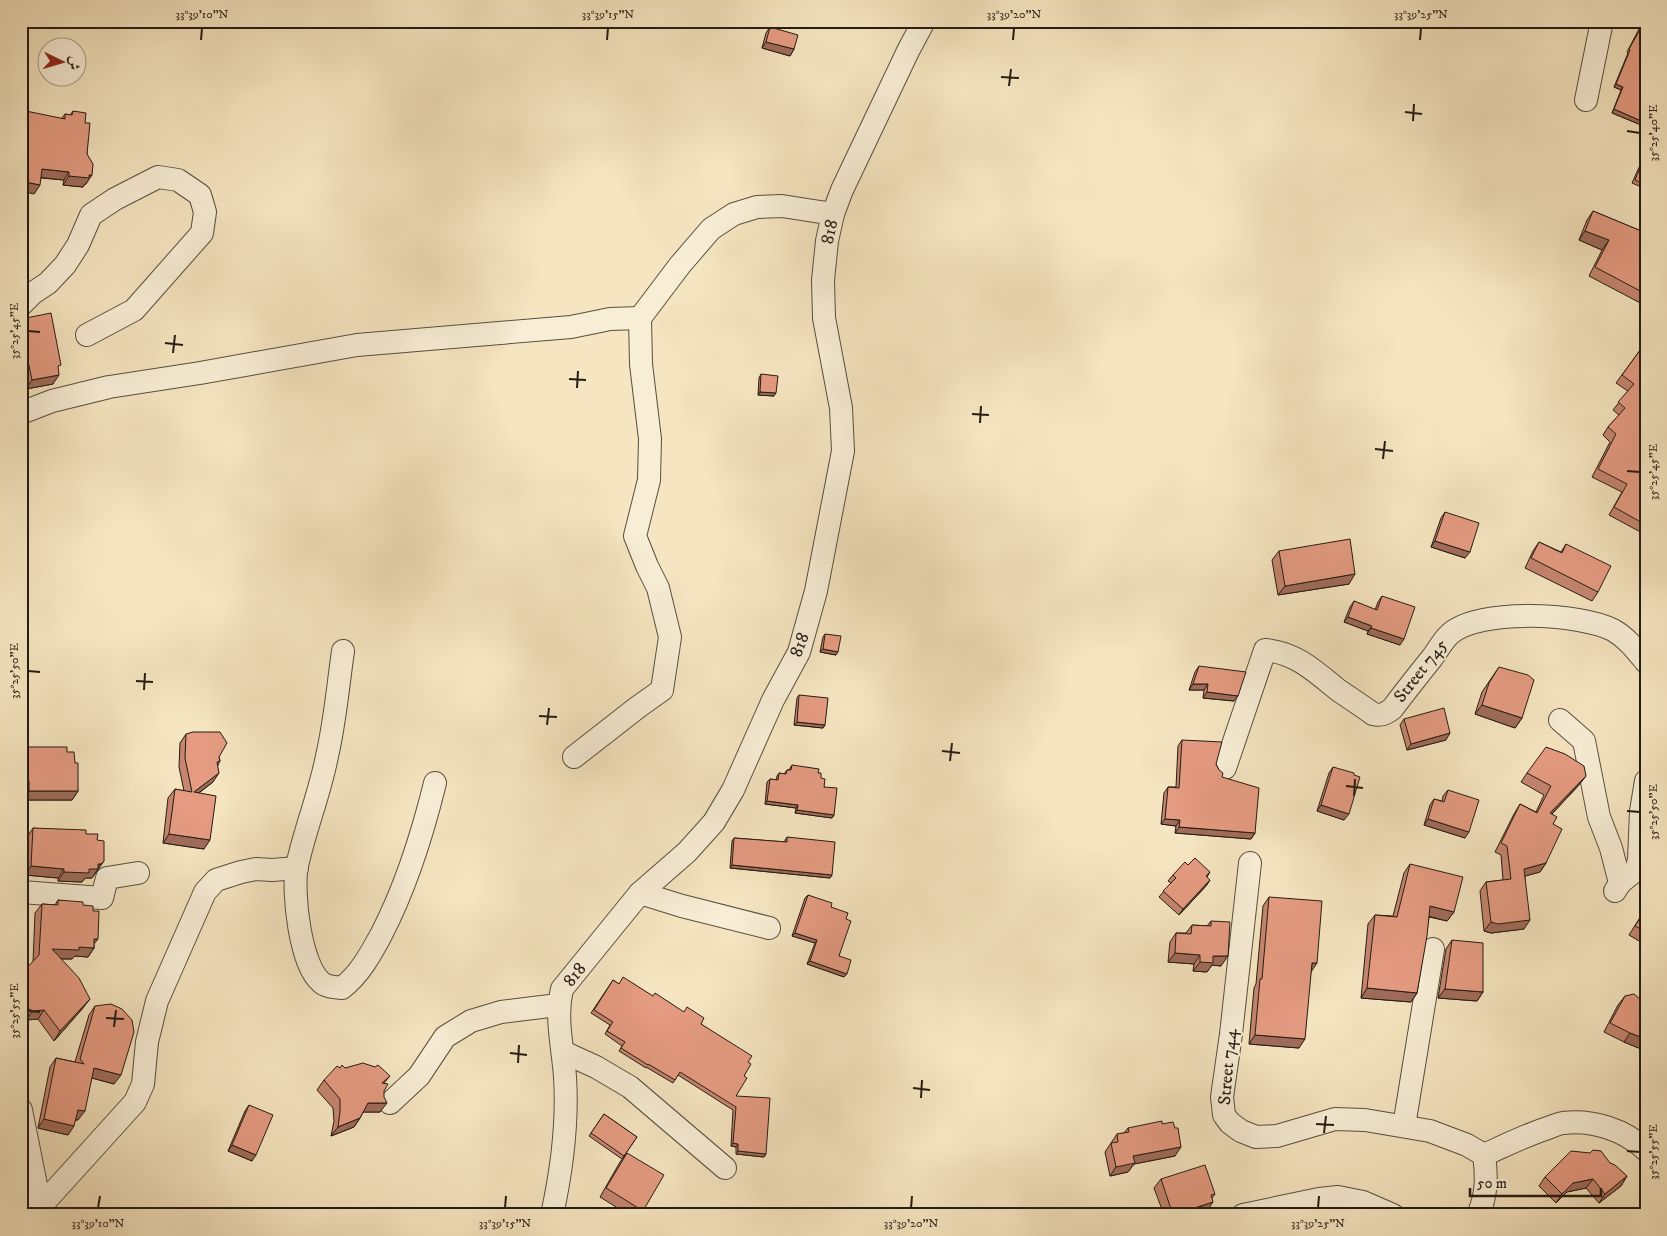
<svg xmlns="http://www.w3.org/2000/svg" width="1667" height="1236" font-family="'IM FELL DW Pica',Amiri,serif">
<rect width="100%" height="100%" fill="#f5e5c0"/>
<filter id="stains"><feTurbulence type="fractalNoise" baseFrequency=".004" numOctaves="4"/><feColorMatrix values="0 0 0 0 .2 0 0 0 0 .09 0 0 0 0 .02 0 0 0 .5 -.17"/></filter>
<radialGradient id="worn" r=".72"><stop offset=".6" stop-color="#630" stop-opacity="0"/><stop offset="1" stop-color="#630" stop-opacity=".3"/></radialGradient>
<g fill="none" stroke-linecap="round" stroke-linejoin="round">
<defs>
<g id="minor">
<path d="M1586,100L1602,21"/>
<path d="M21,305L33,293L48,283L65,265L78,245L91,215L115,199L158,177L178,180L200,195L205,212L202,233L134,310L87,335"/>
<path d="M21,413L52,401L109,387L200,373L357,345L571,327L610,319L640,318"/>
<path d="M343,651C338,686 335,722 327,756C320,793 305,829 297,866C292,891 300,965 321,982C326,987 335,987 342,988C360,974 370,955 381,935C406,887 422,836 435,783"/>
<path d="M1560,720L1584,741L1599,817L1611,848L1620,883"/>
<path d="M574,757L638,707L662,690L670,637L658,588L647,566L635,536L649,480L650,439L641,364L640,318L680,265L711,229L734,214L757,207L782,206L833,214"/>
<path d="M1225,768L1265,650C1295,652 1316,672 1338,690C1350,698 1362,706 1373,714C1381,716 1385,714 1392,709C1405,692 1418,675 1432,658C1438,650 1443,640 1450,634C1479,608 1580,613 1613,630C1627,638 1636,650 1646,662"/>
<path d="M1250,863L1231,1034L1222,1097L1224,1115L1230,1123L1241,1131L1256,1137L1277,1136L1335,1119L1365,1120L1430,1131L1467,1145L1484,1155C1487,1176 1487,1195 1478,1215"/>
<path d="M1615,891L1620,883L1636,870L1639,860L1641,811L1646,781"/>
<path d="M21,892L102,898L107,878L138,873"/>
<path d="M640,893L682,906L769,928"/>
<path d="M563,1052L596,1067L630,1087L725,1168"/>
<path d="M390,1103L419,1076L445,1037L471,1021L501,1012L558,1005"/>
<path d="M21,1110L42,1215"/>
<path d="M1404,1126L1433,949"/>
<path d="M1484,1155C1504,1146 1524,1136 1545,1129C1551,1127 1557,1124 1563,1123C1592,1119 1625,1130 1646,1150"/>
<path d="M40,1207L135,1102L143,1084L147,1042L157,1001L205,892L216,880L241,872L256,869L272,870L297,868"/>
<path d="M552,1215C562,1169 568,1123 565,1077C563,1047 555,1019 562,989L640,893L687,852L714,822L733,790L773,700L799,652L816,591L843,451L841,408L824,318L823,280L827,241L833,214L842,190L908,51L924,21"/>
<path d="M1243,1215L1319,1199L1338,1197L1363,1202L1393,1215"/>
</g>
</defs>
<use href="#minor" stroke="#584e3e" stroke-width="24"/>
<use href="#minor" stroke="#f8eed6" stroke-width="22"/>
</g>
<g fill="#c5856f" stroke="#241b13">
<path d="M1626,21H1646V127L1612,113L1621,90L1614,87L1628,53L1627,52L1639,29Z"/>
<path d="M770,27L794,49L790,56L762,48L766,33Z"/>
<path d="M73,111L85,123L87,154L86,184H85L83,187L63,185L64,180L41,178L34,194L62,118L65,114L70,115Z"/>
<path d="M1646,149V189L1632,183L1641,163Z"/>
<path d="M1593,211L1646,233V306L1589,276L1602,250L1579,240L1587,220Z"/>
<path d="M21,319L58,370L53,384L26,389L21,368Z"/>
<path d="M1646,342V535L1609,515L1622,492L1592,477L1610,442L1603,435L1608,427L1619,415L1613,410L1628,391L1616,383Z"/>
<path d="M761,374L774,396L758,395L759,378Z"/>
<path d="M1445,512L1465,558L1431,547L1441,518Z"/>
<path d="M1539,542L1561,552L1566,544L1598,592L1592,601L1525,568L1533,551Z"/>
<path d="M1279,551L1349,584L1278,595L1272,560Z"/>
<path d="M1382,596L1400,645L1367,634L1368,631L1344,622L1350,607L1354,601L1375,610L1378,602Z"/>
<path d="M825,634L836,655L820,652L823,637Z"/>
<path d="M1199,666L1234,701L1203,698L1204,690H1189L1195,672Z"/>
<path d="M1499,667L1522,718L1515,728L1475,714L1482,692Z"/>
<path d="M799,695L825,725L823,728L794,725L797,698Z"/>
<path d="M1404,719L1446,740L1407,750L1400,725Z"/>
<path d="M186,734L219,757L220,761L218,765L213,782L199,793L204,849L163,843L168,798L175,789L184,791L179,767L180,743Z"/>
<path d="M1182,740L1216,764L1222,777L1255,833L1251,839L1175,833L1176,826L1161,824L1164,793L1168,787H1176L1178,746Z"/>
<path d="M21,747L67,752L75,763L78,791L72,800H23V790H21Z"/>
<path d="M792,765L818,773L824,787L834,815L832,818L795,813L796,808L765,804L767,782L770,779L776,780L777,776L779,773L784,774L787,770H789Z"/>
<path d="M1333,767L1344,820L1317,811L1329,773Z"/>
<path d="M1527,773L1579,785L1552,814L1553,824L1546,863L1540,872L1525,876L1524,929L1491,933L1484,931L1480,891L1486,882L1503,880L1501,855L1495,852L1514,814L1520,804L1536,812L1544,795L1521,782Z"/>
<path d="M1448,790L1465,838L1424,825L1430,805L1434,799L1442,801L1443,796Z"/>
<path d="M33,828L86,834L97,840L104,861L92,878H85L82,882L58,881V878L25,875L27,837Z"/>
<path d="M787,837L832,875L830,878L730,868L732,841L734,838L785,842V840Z"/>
<path d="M1410,864L1454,912L1447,921L1429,917L1417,993L1411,1002L1361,998L1368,924L1375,915L1393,916L1404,873Z"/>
<path d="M1188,865L1210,872L1207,877L1210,880L1206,886L1179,915L1159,897L1171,883L1168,881L1173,875Z"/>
<path d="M808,895L831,907L846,919L839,956L844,977L807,964L815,943L792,936L805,898Z"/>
<path d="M1269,897L1311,972L1299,1048L1249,1044L1254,988L1256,984L1263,906Z"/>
<path d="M58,900L83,905L94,944V948L88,957L75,956L72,959H61L83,1008L54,1041L38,1019L26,1020L21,1017V996L23,992L21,990V974L33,962L35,913L42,904L55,905Z"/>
<path d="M1646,908V945L1629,935Z"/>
<path d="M1211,921L1221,966L1212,965L1207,972L1193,971L1194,964L1168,962L1170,942L1176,933H1186L1192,925L1207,926Z"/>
<path d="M1452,940L1483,992L1477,1001L1438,998L1446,949Z"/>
<path d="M613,980L619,984L701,1024L748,1062L744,1076L736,1096L766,1154L764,1157L736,1154V1147L731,1146L733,1110L678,1075L673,1083L646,1067V1068L619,1051L622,1046L605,1034L610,1025L591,1013Z"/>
<path d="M1625,996L1646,1000V1051L1624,1042L1604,1032L1618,1005Z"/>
<path d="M95,1006L114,1084L92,1078L78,1120H75L68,1135L38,1128L50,1067L56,1058L75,1062L89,1015Z"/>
<path d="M340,1068H345L390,1076L384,1083L380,1112H363L360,1118L354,1127L331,1136L334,1121L333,1108L317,1090L324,1080Z"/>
<path d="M249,1105L252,1161L228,1151L245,1111Z"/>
<path d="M604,1114L637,1137L622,1159L589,1136Z"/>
<path d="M1128,1128L1175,1156L1134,1164L1128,1172L1110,1176L1105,1152L1117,1134L1124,1133Z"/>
<path d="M627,1153L643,1211L641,1215H629L600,1197L620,1162Z"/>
<path d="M1610,1163L1627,1176L1621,1186L1599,1203L1586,1188L1567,1192L1556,1203L1539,1186L1545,1177Z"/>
<path d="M1161,1179L1215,1194L1212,1198L1207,1211L1196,1215H1164L1154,1188Z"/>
</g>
<g fill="#a06c5a" stroke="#241b13">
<path d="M766,42L794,49L790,56L762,48Z"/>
<path d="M1616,84L1623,87L1621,90L1614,87Z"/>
<path d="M1614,109L1646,123V127L1612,113Z"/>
<path d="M42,169L69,172L64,180L36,177Z"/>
<path d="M89,175H92L86,184H85L83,187L63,185L69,176Z"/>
<path d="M21,181L40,185L34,194L21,191Z"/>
<path d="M1585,231L1609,240L1602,250L1579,240Z"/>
<path d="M59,375L53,384L26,389L32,380Z"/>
<path d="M760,392L776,393L774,396L758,395Z"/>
<path d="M1435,541L1470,552L1465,558L1431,547Z"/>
<path d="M1355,574L1349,584L1278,595L1285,586Z"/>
<path d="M1348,617L1372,626L1368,631L1344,622Z"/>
<path d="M1371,628L1404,639L1400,645L1367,634Z"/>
<path d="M823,649L838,652L836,655L820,652Z"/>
<path d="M1193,684H1208L1204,690H1189Z"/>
<path d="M1207,692L1238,696L1234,701L1203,698Z"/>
<path d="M1482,705L1522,718L1515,728L1475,714Z"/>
<path d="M797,722L825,725L823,728L794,725Z"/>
<path d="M1450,733L1446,740L1407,750L1411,744Z"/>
<path d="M219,773L213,782L188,801L194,792Z"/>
<path d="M1586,776L1579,785L1544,822L1550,813Z"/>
<path d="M21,781H29L23,790H21Z"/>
<path d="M29,791H78L72,800H23Z"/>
<path d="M767,801L798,805L796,808L765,804Z"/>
<path d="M1321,805L1349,814L1344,820L1317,811Z"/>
<path d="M797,810L834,815L832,818L795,813Z"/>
<path d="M1165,819L1180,820L1176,826L1161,824Z"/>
<path d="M1428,819L1469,832L1465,838L1424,825Z"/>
<path d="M1179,827L1255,833L1251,839L1175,833Z"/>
<path d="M169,834L210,840L204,849L163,843Z"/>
<path d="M1546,863L1540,872L1518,878L1524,869Z"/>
<path d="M98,864H101L92,878H85L82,882L58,881L64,872L89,869Z"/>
<path d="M732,865L832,875L830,878L730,868Z"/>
<path d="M31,866L64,869L58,878L25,875Z"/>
<path d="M1210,880L1206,886L1179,915L1183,909Z"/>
<path d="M1430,906L1454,912L1447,921L1424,915Z"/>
<path d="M1530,920L1524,929L1491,933L1484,931L1491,922Z"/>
<path d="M795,933L817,940L815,943L792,936Z"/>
<path d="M94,939H98L91,948H94L88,957L75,956L72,959L45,958L52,949Z"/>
<path d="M1175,953L1200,955L1194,964L1168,962Z"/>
<path d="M1213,956H1228L1221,966L1212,965L1207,972L1193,971L1200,962Z"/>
<path d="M810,961L847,974L844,977L807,964Z"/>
<path d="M1312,963H1317L1311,972Z"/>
<path d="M1367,988L1417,993L1411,1002L1361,998Z"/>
<path d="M1445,989L1483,992L1477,1001L1438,998Z"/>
<path d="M90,999L83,1008L54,1041L60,1031Z"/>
<path d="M44,1010L38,1019L26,1020L33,1011Z"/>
<path d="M1630,1033L1646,1039V1051L1624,1042Z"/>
<path d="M1255,1035L1305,1039L1299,1048L1249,1044Z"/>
<path d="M94,1068L121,1075L114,1084L88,1077Z"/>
<path d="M368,1103H387L380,1112H361Z"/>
<path d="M78,1110L85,1111L78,1120L71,1119Z"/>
<path d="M360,1118L354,1127L331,1136L338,1127Z"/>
<path d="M44,1119L74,1126L68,1135L38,1128Z"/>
<path d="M733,1143L738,1144L736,1147L731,1146Z"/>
<path d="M232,1145L256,1155L252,1161L228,1151Z"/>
<path d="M1181,1147L1175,1156L1134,1164L1128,1172L1110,1176L1116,1167L1133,1156Z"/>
<path d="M738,1151L766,1154L764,1157L736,1154Z"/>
<path d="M1627,1176L1621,1186L1599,1203L1605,1194Z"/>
<path d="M1593,1179L1586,1188L1567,1192L1556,1203L1562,1194L1573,1183Z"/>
<path d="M1213,1202L1207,1211L1196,1215H1175Z"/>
</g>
<g fill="#e59b81" stroke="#241b13">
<path d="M1634,21H1646V123L1614,109L1623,87L1616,84L1630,50L1629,49L1642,26Z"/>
<path d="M770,27L798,35L794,49L766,42Z"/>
<path d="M21,110L65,119V114L72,115L73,111L86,113L85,123H90L87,154L93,164L92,175H89V178L69,176V172L42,169L40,185L21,181Z"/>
<path d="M1646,153V185L1635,180Z"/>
<path d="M1593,211L1646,233V294L1595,267L1609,240L1585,231Z"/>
<path d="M21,248L26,250L24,280L21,283Z"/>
<path d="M51,313L61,365L58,366L59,375L32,380L21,327V319Z"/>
<path d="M1646,342V525L1614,507L1627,484L1598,469L1616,434L1608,427L1625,408L1618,402L1634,384L1622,375Z"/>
<path d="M761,374L778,376L776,393L760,392Z"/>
<path d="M1445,512L1479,523L1470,552L1435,541Z"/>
<path d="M1350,539L1355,574L1285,586L1279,551Z"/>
<path d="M1539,542L1562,553L1566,544L1611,566L1598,592L1531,558Z"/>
<path d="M1382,596L1415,607L1404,639L1371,628L1372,626L1348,617L1354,601L1377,610Z"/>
<path d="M825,634L841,636L838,652L823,649Z"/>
<path d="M1199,666L1246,672L1238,696L1207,692L1208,684H1193Z"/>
<path d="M1499,667L1528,675L1534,680L1522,718L1482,705L1489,683Z"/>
<path d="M799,695L828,698L825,725L797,722Z"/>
<path d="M1444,708L1450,733L1411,744L1404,719Z"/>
<path d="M193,732H220L227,743L219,757L220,761L217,762L219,773L194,792L216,796L210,840L169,834L175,789L192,792L185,758L186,734Z"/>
<path d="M1182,740L1222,742L1216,764L1219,770L1223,773L1222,777L1259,788L1255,833L1179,827L1180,820L1165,819L1168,787L1179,788Z"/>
<path d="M21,747H67V752H74L75,763H78V791H29V781H21Z"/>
<path d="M1546,747L1565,754L1584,766L1586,776L1550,813L1557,817L1553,824L1562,829L1546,863L1524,869L1530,920L1498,924L1491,922L1486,882L1511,879L1507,846L1501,843L1520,804L1537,813L1551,786L1527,773Z"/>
<path d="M792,765L819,769L818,773H821V778L825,779L824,787L837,788L834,815L797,810L798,805L767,801L770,779L778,780L779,773L786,774L787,770H791Z"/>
<path d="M1333,767L1354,773V775L1360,777L1349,814L1321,805Z"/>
<path d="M1448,790L1479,800L1469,832L1428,819L1434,799L1444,802Z"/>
<path d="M33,828L86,830V834H98L97,840L104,841V861L101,864H98V869H89V873L64,872V869L31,866Z"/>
<path d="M787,837L835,842L832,875L732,865L734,838L787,842Z"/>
<path d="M1195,858L1210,872L1206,876L1210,880L1183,909L1163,891L1176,878L1173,875L1185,862L1188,865Z"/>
<path d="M1410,864L1463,877L1454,912L1430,906L1427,936L1417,993L1367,988L1375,915L1397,917Z"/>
<path d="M808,895L832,903L831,907L848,913L846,919L851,921L839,956L851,960L847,974L810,961L817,940L795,933Z"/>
<path d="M1269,897L1322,901L1317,963H1312L1305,1039L1255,1035L1260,979H1262Z"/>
<path d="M58,900L83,902V905L93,906V911H99L98,939H94V948L79,947V950L52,949L79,978L90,999L60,1031L44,1010L33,1011L27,1008L24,1000V994L29,983L21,974L39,955L42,904L58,905Z"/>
<path d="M1646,909V932L1635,926Z"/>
<path d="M1211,921L1230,922L1228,956H1213V963L1200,962V955L1175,953L1176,933L1191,934L1192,925L1211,926Z"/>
<path d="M1452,940L1483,943V992L1445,989Z"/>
<path d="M623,977L653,996L655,993L684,1012L687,1007L704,1018L701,1024L752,1056L748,1062L751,1064L744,1076L747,1078L736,1096L770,1098L766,1154L738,1151V1144L733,1143L736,1107L680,1072L675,1080L648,1064V1065L621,1048L625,1042L607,1031L613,1022L594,1010L613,980L619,984Z"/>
<path d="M1634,994L1640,999L1646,1000V1039L1630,1033L1610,1023L1625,996Z"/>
<path d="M111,1004L122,1009L132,1020L134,1032L121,1075L94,1068L85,1111L78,1110L74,1126L44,1119L56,1058L84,1064L80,1059L95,1006Z"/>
<path d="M363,1063L375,1067L378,1065L390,1076L382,1083L388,1084L384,1091V1097L387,1103H368L360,1118L338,1127L340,1112V1099L324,1080L337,1066L340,1068L342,1065L345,1068Z"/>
<path d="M249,1105L273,1115L256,1155L232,1145Z"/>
<path d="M604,1114L637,1137L624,1156L591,1133Z"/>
<path d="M1162,1121V1124L1173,1122L1175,1128H1178L1181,1147L1133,1156L1135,1163L1116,1167L1111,1143L1118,1142L1117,1134L1129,1132L1128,1128Z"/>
<path d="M1593,1150L1601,1151L1610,1163L1615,1165L1627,1176L1605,1194L1593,1179L1573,1183L1562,1194L1545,1177L1571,1151L1590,1153Z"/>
<path d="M627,1153L664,1175L643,1211L606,1188Z"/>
<path d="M1205,1165L1215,1194L1211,1195L1213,1202L1173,1215L1161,1179Z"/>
<path d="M1536,1207L1542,1212L1545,1208L1552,1215H1529Z"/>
<path d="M1646,1209V1215H1639Z"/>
<path d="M716,1212L720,1215H714Z"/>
</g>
<path fill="none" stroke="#241b13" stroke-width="2" d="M201,40L202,28M607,40L608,28M1013,40L1014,28M1420,40L1421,28M1001,77L1019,78M1009,86L1011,69M1405,112L1422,114M1413,121L1414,104M1627,131L1640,133M28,331L40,332M165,343L183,345M173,353L175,335M569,379L586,380M577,388L578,371M972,414L989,415M980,423L981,406M1375,449L1393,451M1383,459L1385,441M1627,471L1640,472M28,671L40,672M136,681L153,682M144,690L145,673M539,716L557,717M547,725L549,708M942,751L960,753M950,761L952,743M1346,786L1363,788M1354,796L1355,779M1627,811L1640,812M28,1011L40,1012M106,1018L124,1019M114,1027L116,1010M510,1053L527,1055M518,1063L519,1045M913,1088L930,1090M921,1098L922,1080M1316,1124L1334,1125M1324,1133L1326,1116M1627,1151L1640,1152M98,1208L100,1196M505,1208L506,1196M911,1208L912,1196M1318,1208L1319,1196"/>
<g text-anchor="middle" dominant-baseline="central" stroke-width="4" stroke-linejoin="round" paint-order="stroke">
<g font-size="18" fill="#241b13" stroke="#f8eed6">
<text transform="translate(830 232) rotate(-78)">818</text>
<text transform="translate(800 645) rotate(-69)">818</text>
<text transform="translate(1421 671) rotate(-52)">Street 745</text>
<text transform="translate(575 975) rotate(-51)">818</text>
<text transform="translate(1228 1067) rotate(-85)">Street 744</text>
</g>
</g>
<rect width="1667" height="1236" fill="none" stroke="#f5e5c0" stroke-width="55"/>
<g transform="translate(62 62) rotate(95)"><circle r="24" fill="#f8eed6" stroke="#a39a88"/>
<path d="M0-4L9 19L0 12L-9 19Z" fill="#8f2418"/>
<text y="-8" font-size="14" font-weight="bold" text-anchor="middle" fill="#241b13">ش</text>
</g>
<path d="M1470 1188v8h131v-8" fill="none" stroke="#241b13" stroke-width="2.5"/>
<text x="1477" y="1188" font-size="15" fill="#241b13" stroke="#f8eed6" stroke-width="4" paint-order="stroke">50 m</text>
<rect x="28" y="28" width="1612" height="1180" fill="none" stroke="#241b13" stroke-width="2"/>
<g font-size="12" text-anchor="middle" fill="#241b13">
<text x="202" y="18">33°39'10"N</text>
<text x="608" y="18">33°39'15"N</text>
<text x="1014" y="18">33°39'20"N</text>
<text x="1421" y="18">33°39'25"N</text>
<text transform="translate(1653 133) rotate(-90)" y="4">35°25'40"E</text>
<text transform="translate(14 331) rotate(-90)" y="4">35°25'45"E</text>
<text transform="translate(1653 472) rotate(-90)" y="4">35°25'45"E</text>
<text transform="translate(14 671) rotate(-90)" y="4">35°25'50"E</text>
<text transform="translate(1653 812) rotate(-90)" y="4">35°25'50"E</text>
<text transform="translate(14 1011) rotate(-90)" y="4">35°25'55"E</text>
<text transform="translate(1653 1152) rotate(-90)" y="4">35°25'55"E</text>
<text x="98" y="1227">33°39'10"N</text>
<text x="505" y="1227">33°39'15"N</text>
<text x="911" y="1227">33°39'20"N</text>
<text x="1318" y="1227">33°39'25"N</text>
</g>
<rect width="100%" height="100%" filter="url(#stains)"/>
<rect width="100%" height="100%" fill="url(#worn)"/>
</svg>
